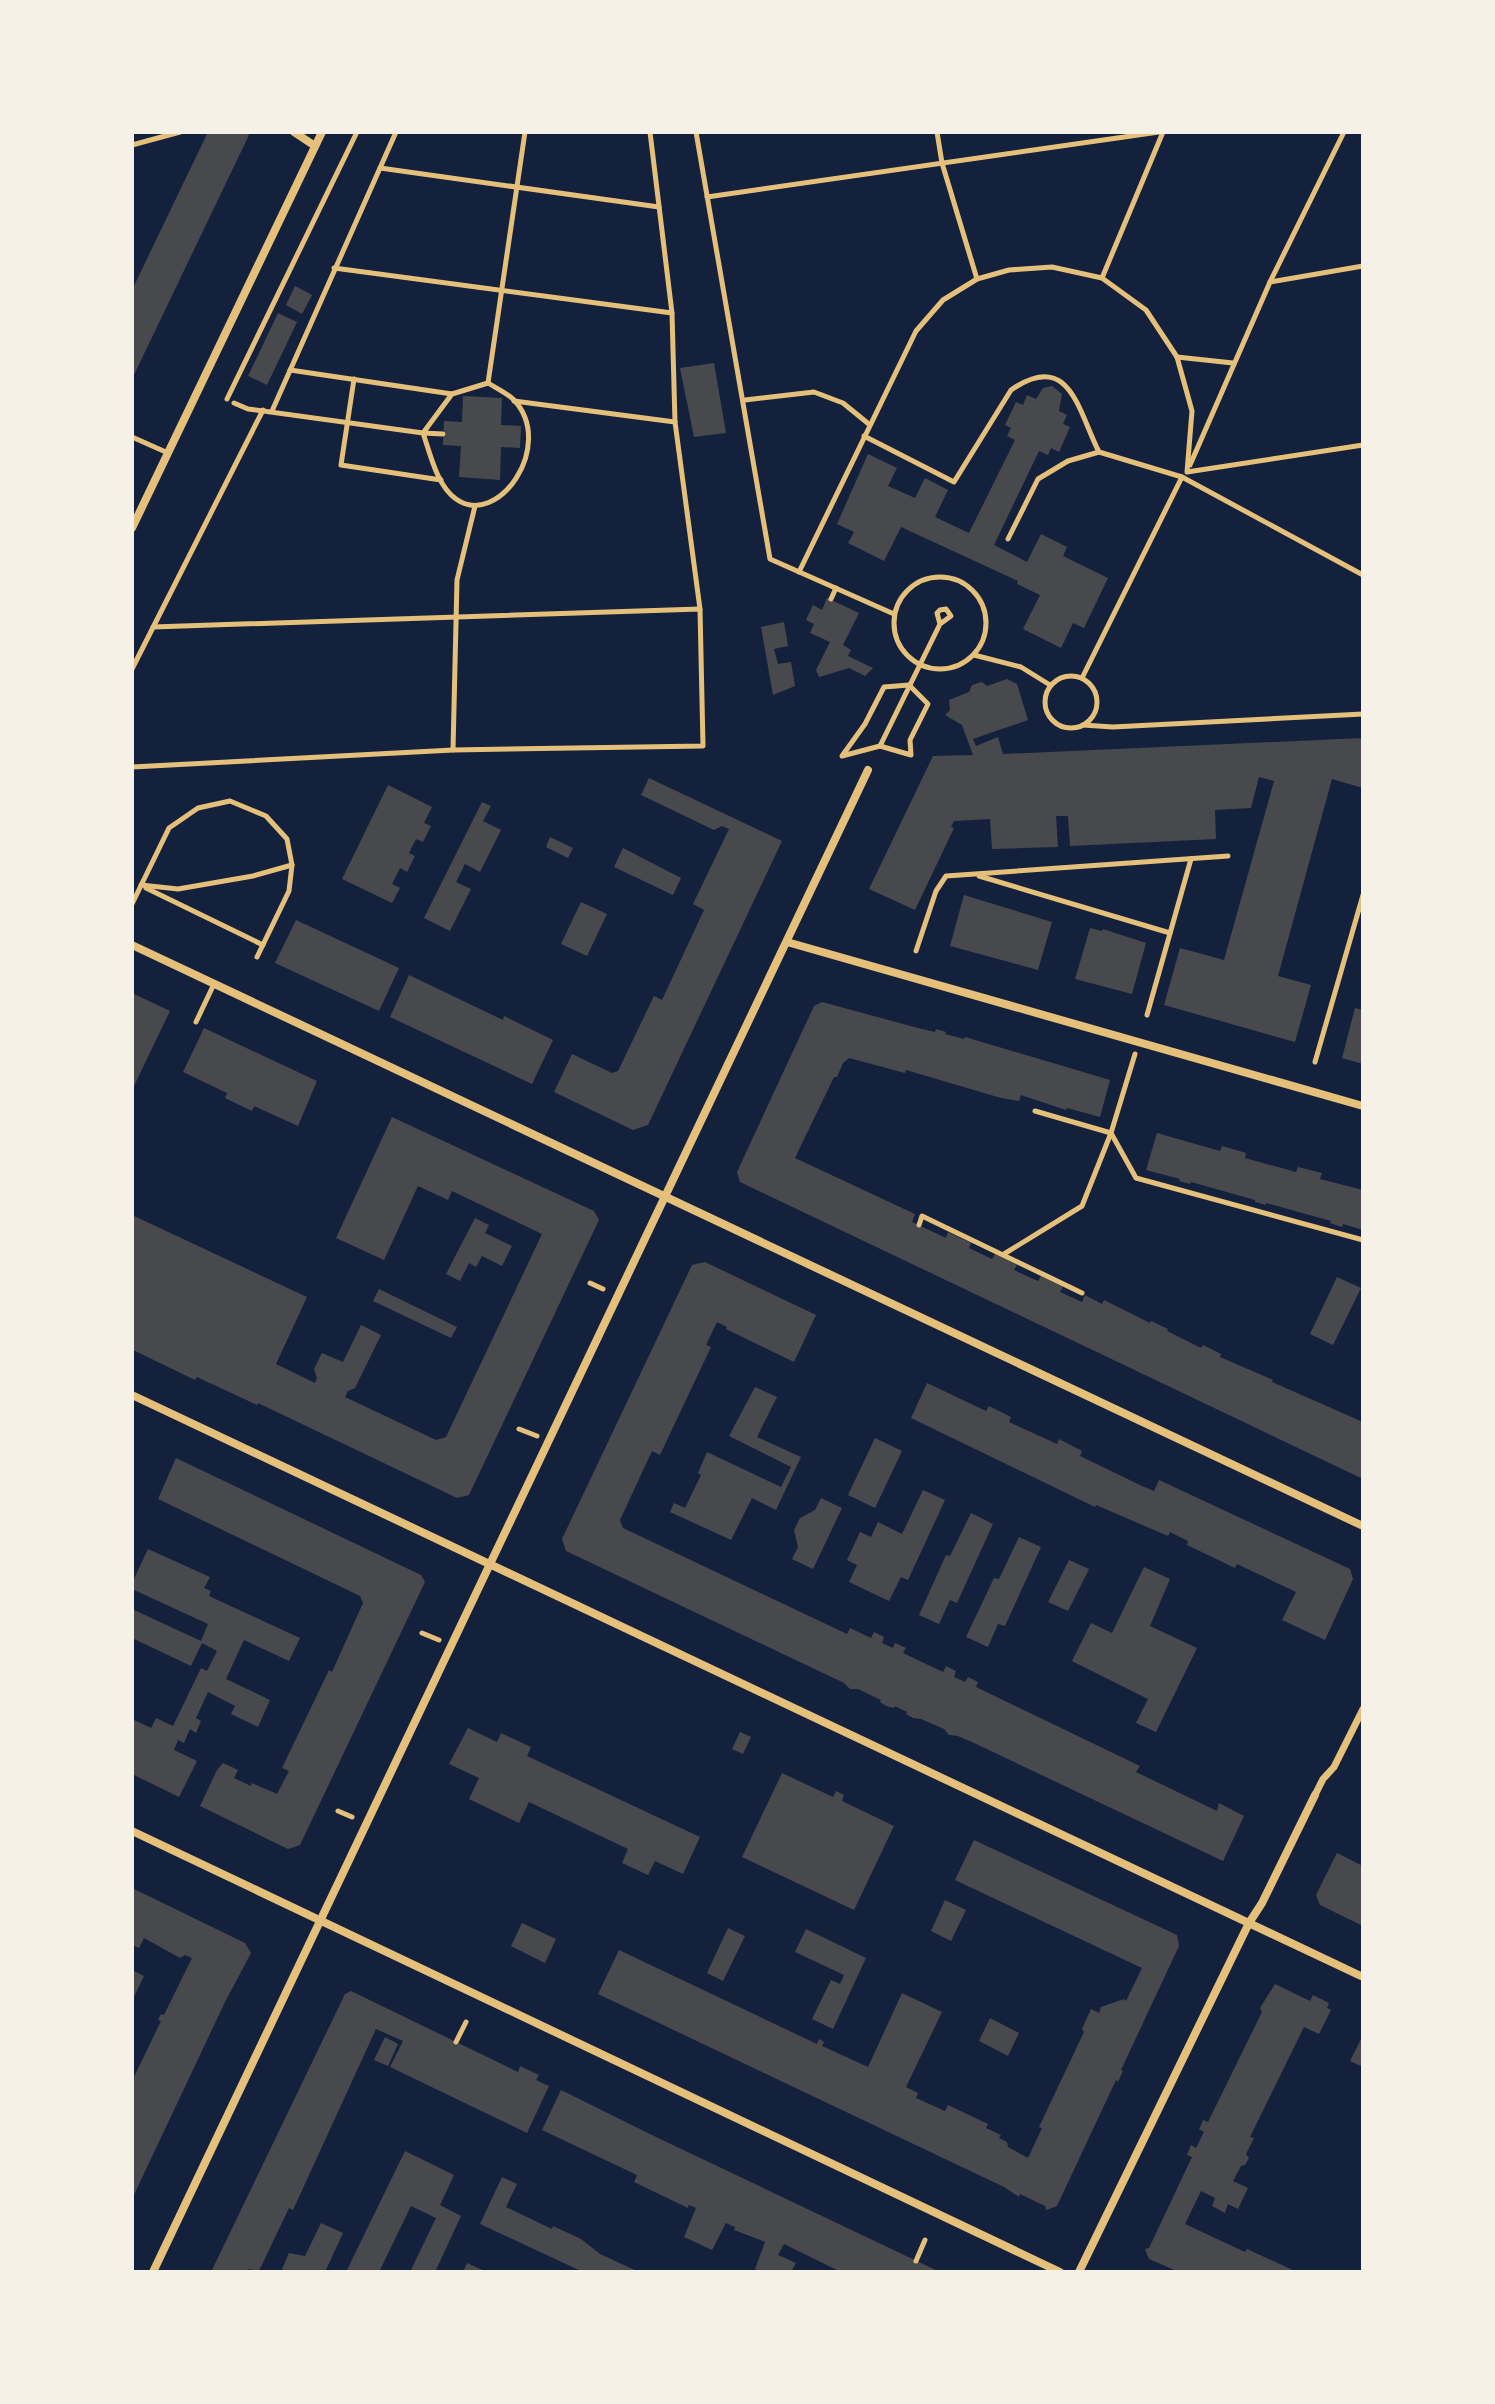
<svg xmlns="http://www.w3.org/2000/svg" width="1495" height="2404" font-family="Manrope,sans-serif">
<rect width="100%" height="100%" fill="#14213d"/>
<g fill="#48494c">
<path d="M208,132H242L249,135L132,379V290Z"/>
<path d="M295,286L312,295L302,314L286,305Z"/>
<path d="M278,313L297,322L267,385L248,376Z"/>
<path d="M714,363L726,433L694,437L680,368Z"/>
<path d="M1052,386L1062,394L1059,411L1067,415L1063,424L1070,427L1059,452L1051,448L1048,455L1039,451L994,545L1027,562L1041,534L1067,547L1063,556L1108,578L1084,628L1073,623L1061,648L1023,629L1040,595L1017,584L1018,581L901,527L884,561L848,543L854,532L837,524L868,454L897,468L888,486L915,498L925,478L948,490L935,517L969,533L1015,440L1007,436L1011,428L1005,425L1016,402L1023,405L1027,395L1036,399L1043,388Z"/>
<path d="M463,396L502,398L501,425L521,426L520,448L501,447L500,480L459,477L461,446L443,445L444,421L462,422Z"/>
<path d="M827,598L859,613L843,645L851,650L848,656L873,668L865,676L849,668L819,677L816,670L830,642L810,633L814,624L806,620L813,605L822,610Z"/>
<path d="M784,622L788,646L774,649L778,664L791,662L795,686L773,695L761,627Z"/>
<path d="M1007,679L1017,684L1028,720L973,739L976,746L998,737L1003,754L1363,738V788L1332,779L1278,976L1311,985L1295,1042L1164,1005L1180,948L1224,960L1274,781L1259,777L1251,808L1215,810L1216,839L1070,846L1068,816H1056L1058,847L992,849L990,819L954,821L951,827L954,828L915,910L869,889L933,756L973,755L962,725L945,715L950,710L949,700L969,692L972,685L982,682L987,686Z"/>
<path d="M649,778L782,841L648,1125L633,1130L554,1092L572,1054L612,1073L618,1071L654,996L662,1000L704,910L693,904L729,829L722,826L714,830L641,795Z"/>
<path d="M388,785L432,807L424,823L431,826L423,842L416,839L409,853L415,856L407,872L400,868L392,884L400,888L392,903L342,879Z"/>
<path d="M482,802L491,806L483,821L501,830L480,872L465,864L456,882L471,889L450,931L424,918Z"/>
<path d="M550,837L573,848L568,858L546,847Z"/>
<path d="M623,848L681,878L673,895L614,867Z"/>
<path d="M964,895L1052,922L1038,970L950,946Z"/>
<path d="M581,902L607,914L587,956L561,944Z"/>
<path d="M296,920L399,968L379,1011L275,963Z"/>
<path d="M1090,928L1102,931L1103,929L1146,943L1132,994L1075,979Z"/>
<path d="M409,975L503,1020L504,1016L553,1040L532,1084L390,1017Z"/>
<path d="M132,993L170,1011L132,1090Z"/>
<path d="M822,1002L918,1028L935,1032L936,1029L946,1032L945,1034L964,1039L965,1037L1110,1080L1100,1117L1067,1108L1066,1110L1021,1095L1019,1101L1001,1098L906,1070L905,1073L849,1058L843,1063L837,1077H834L795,1158L915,1214L912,1222L946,1238L948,1232L971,1243L969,1248L992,1259L995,1254L1017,1265L1014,1270L1038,1281L1041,1276L1063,1287L1060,1292L1082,1302L1085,1295L1102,1304L1104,1300L1150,1323L1151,1321L1168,1329L1167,1331L1201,1348L1203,1345L1221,1354L1220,1357L1273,1380L1272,1382L1363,1422V1479L740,1182L737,1172L814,1006Z"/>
<path d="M1355,1008L1363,1010V1064L1342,1058Z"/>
<path d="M204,1028L317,1081L298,1126L254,1106L252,1111L225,1098L227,1093L183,1072Z"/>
<path d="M392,1117L594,1211L599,1220L469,1495L457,1498L258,1403L257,1405L197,1377L195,1380L133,1350L132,1347V1215L307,1297L276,1364L315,1383L317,1378L314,1369L322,1353L343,1362L361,1325L381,1335L355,1388L348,1391L345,1397L436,1440L446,1437L542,1234L452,1191L448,1200L418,1186L384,1260L336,1238Z"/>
<path d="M1157,1133L1220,1151L1222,1146L1246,1153L1245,1158L1296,1172L1298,1167L1322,1173L1320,1179L1363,1190V1230L1343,1224L1342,1227L1330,1223L1331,1221L1266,1203V1205L1255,1202V1200L1191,1182L1190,1184L1179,1181L1180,1179L1146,1170Z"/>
<path d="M475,1218L489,1225L485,1233L512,1246L502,1266L482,1256L476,1267L469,1263L460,1281L446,1274Z"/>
<path d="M705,1262L816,1315L794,1362L726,1329L727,1327L717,1322L706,1345L711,1347L660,1455L652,1451L620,1520L623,1528L847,1634L850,1628L871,1638L874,1632L884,1637L882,1643L893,1648L895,1643L906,1648L903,1653L943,1672L946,1666L956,1671L954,1677L965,1682L968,1677L978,1682L976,1687L1140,1766L1136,1772L1217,1811L1219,1803L1244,1816L1223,1861L974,1743L958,1736L949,1735L944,1729L921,1719L913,1718L906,1714L907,1712L895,1706L894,1708L886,1706L880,1702L881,1700L858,1689H850L844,1683L566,1551L562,1539L692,1265Z"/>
<path d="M1337,1277L1361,1288L1333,1345L1310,1334Z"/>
<path d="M379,1289L457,1327L451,1338L373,1301Z"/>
<path d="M927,1383L986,1411L989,1406L1011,1417L1009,1422L1057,1444L1059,1439L1082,1451L1080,1456L1142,1486L1154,1491L1159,1480L1350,1569L1353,1579L1325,1640L1282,1620L1296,1592L1237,1564L1235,1568L1187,1545L1188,1541L1170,1532L1168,1536L1096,1505L1095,1507L911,1418Z"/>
<path d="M755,1387L777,1397L757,1437L801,1457L776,1510L752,1498L731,1540L670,1512L674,1503L685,1508L701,1475L698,1473L707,1452L781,1487L791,1467L729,1436Z"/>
<path d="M875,1438L902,1451L875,1508L848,1495Z"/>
<path d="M176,1458L421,1575L425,1582L300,1845L288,1849L200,1806L217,1770L223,1763L238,1770L234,1778L251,1786L252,1783L277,1794L289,1771L282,1768L329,1670L332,1672L363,1603L360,1596L158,1499Z"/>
<path d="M923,1490L945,1500L908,1580L901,1577L889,1601L849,1582L857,1565L847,1560L860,1532L871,1537L878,1522L902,1534Z"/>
<path d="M821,1498L842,1508L813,1569L792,1559L798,1547L794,1530L800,1518L815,1510Z"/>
<path d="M971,1513L993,1524L957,1603L950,1600L939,1624L919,1615L946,1555L950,1556Z"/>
<path d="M1019,1537L1041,1547L1005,1626L998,1624L988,1647L966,1637L994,1578L999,1579Z"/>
<path d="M148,1549L210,1577L204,1588L211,1591L209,1596L300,1638L289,1661L244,1640L226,1679L270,1700L258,1727L231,1714L235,1706L208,1692L196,1718L201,1721L196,1733L190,1729L184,1743L178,1740L174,1750L197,1761L179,1797L132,1774V1719L151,1728L156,1718L173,1726L201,1668L207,1671L217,1651L202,1643L191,1666L132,1638V1609L201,1641L208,1624L132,1589V1583Z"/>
<path d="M1069,1560L1089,1569L1068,1611L1048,1602Z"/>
<path d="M1144,1567L1170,1579L1150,1626L1197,1648L1156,1732L1136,1723L1148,1699L1072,1661L1091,1623L1112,1633Z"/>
<path d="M468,1728L497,1742L501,1733L531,1747L527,1756L700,1837L683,1874L655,1861L648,1875L622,1863L628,1849L529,1802L519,1823L469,1799L479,1778L449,1764Z"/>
<path d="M740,1732L751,1737L743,1754L732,1749Z"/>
<path d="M782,1773L833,1797L836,1791L844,1795L842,1801L894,1826L854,1910L742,1857Z"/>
<path d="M974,1840L1177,1935L1179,1946L1121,2070L1123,2071L1118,2082L1116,2080L1057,2206L1046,2210L1045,2206L1020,2194L1019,2197L1004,2187L598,1994L619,1950L817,2044L819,2039L824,2042L822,2046L868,2067L902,1993L942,2012L906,2087L918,2093L916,2098L945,2111L948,2105L988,2124L986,2128L1001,2135L999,2138L1007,2142L1008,2147L1028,2158L1042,2128L1039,2127L1084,2032L1082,2029L1091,2009L1099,2013L1101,2007L1124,1999L1126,2001L1142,1968L955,1880Z"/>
<path d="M1337,1853L1363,1866V1926L1320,1905L1316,1895Z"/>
<path d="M132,1888L245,1943L251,1953L225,2002L132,2199V2081L161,2021L158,2020L161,2014L164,2015L192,1958L185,1955L180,1958L144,1938L139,1948L132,1945Z"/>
<path d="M945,1900L966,1910L951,1941L931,1931Z"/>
<path d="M522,1923L556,1939L545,1963L511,1946Z"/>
<path d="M728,1928L745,1936L723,1981L707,1973Z"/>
<path d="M806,1929L866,1958L833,2029L812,2019L831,1980L840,1984L844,1975L795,1952Z"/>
<path d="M132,1970L144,1976L132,2001Z"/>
<path d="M1275,1984L1310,2001L1313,1995L1329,2003L1327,2008L1331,2010L1319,2034L1304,2027L1250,2137L1254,2138L1246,2154L1249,2158L1245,2165L1241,2166L1233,2181L1248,2188L1238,2209L1228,2204L1225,2213L1212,2206L1215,2198L1201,2191L1185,2224L1245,2252L1247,2249L1297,2272H1179L1149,2259L1145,2249L1149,2248L1192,2157L1187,2155L1191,2145L1196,2148L1204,2132L1199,2129L1202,2123L1203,2120L1208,2122L1262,2012L1260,2008Z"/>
<path d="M351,1991L518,2072L520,2066L539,2075L536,2080L549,2086L527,2133L390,2067L403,2041L376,2029L293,2210L289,2208L259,2271L249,2269L248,2272H211L345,1994Z"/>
<path d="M990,2018L1019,2033L1008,2056L979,2041Z"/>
<path d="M1363,2035V2067L1350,2061Z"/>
<path d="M385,2037L398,2044L388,2066L374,2060Z"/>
<path d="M561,2090L656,2137L940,2272H841L784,2244L778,2255L796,2263L791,2272H760L755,2269L765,2242L734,2230L735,2227L726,2223L712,2250L684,2237L696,2208L689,2205L688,2208L634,2182L637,2175L542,2130Z"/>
<path d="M405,2151L454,2175L440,2205L461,2216L435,2272H410L436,2218L411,2206L379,2272H346Z"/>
<path d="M502,2177L517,2184L506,2207L552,2229L553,2226L581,2239L600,2254L639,2272H583L480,2224Z"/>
<path d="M321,2223L343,2233L325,2272H281L289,2253L305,2256Z"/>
<path d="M467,2263L487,2272H463Z"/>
</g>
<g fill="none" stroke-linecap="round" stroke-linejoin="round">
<g stroke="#e5c07b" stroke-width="5">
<path d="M396,132L380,168L659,207"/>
<path d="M650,132L672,313"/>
<path d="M696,132L770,559L894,614"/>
<path d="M937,132L942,163L977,279"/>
<path d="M132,145L180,132"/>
<path d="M707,197L1159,132"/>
<path d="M334,268L672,313L675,422L700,609"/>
<path d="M1102,278L1163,132"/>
<path d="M1270,282L1363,266"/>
<path d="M1177,357L1233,363"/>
<path d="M290,370L452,394"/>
<path d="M354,379L341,465L441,480"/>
<path d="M488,383L525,132"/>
<path d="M227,399L357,132"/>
<path d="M745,400L814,392L843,403L870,425"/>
<path d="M514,401L675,422"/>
<path d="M234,403L248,409L423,433L452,394L488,383C496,388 507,393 514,400C556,445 498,529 456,499C437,486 430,453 423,433L443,434"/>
<path d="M272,411L380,168"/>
<path d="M864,436L954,482L1011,390C1070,349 1078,411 1099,452L1182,477L1363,575"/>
<path d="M1190,465L1270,282L1344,132"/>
<path d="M1008,539L1038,479L1068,461L1099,452"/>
<path d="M799,572L916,331L943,300L977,279L1009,270L1052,267L1102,278L1146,310L1177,357L1192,411L1187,472L1363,445"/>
<circle cx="940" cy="623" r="46"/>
<path d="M831,599L836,588"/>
<path d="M974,655L1021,667L1050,685"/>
<path d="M132,669L263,410"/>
<circle cx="1071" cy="702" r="26"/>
<path d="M1082,678L1182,477"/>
<path d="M909,685L928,704L910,740L911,755L880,746L842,756L865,724L884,687Z"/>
<path d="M1083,725L1113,727L1363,714"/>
<path d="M880,746L940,624L951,616L946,609L940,610L937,613L940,624"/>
<path d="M453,750L457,580L475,506"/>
<path d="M132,767L453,750L703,746L700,609L153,627"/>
<path d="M979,876L1170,933"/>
<path d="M141,885L178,889L253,876L292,865"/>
<path d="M146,888L263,945"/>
<path d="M132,904L169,828L198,808L230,801L266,816L287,839L292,865L289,891L257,957"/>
<path d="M916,951L936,891L946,876L1228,856"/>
<path d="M1147,1015L1191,859"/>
<path d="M1135,1054L1111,1133L1136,1178L1363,1240"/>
<path d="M1315,1062L1363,895"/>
<path d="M919,1225L922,1216L1082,1293"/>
<path d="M1004,1254L1082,1206L1111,1133L1035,1111"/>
<path d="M590,1283L603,1289"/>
<path d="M519,1429L537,1436"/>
<path d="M422,1633L439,1640"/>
<path d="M338,1811L352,1817"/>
<path d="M456,2042L466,2022"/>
<path d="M916,2261L925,2240"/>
</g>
<g stroke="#e5c07b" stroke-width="5">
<path d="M132,437L168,453"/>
<path d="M196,1022L214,984"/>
</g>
<path stroke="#e5c07b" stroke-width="7" d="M1315,1795L1323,1779L1334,1767L1363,1709"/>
<g stroke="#e5c07b" stroke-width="8">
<path d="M294,132L315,146"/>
<path d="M132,528L322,132"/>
<path d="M787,942L1363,1106"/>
<path d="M132,945L1363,1526"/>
<path d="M132,1395L1363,1977"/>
<path d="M132,1831L1060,2272"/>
<path d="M153,2272L868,770"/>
<path d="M1079,2272L1249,1923L1262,1903L1315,1795"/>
</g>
</g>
<rect width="1495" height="2404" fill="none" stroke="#f6f1e7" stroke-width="268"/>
</svg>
